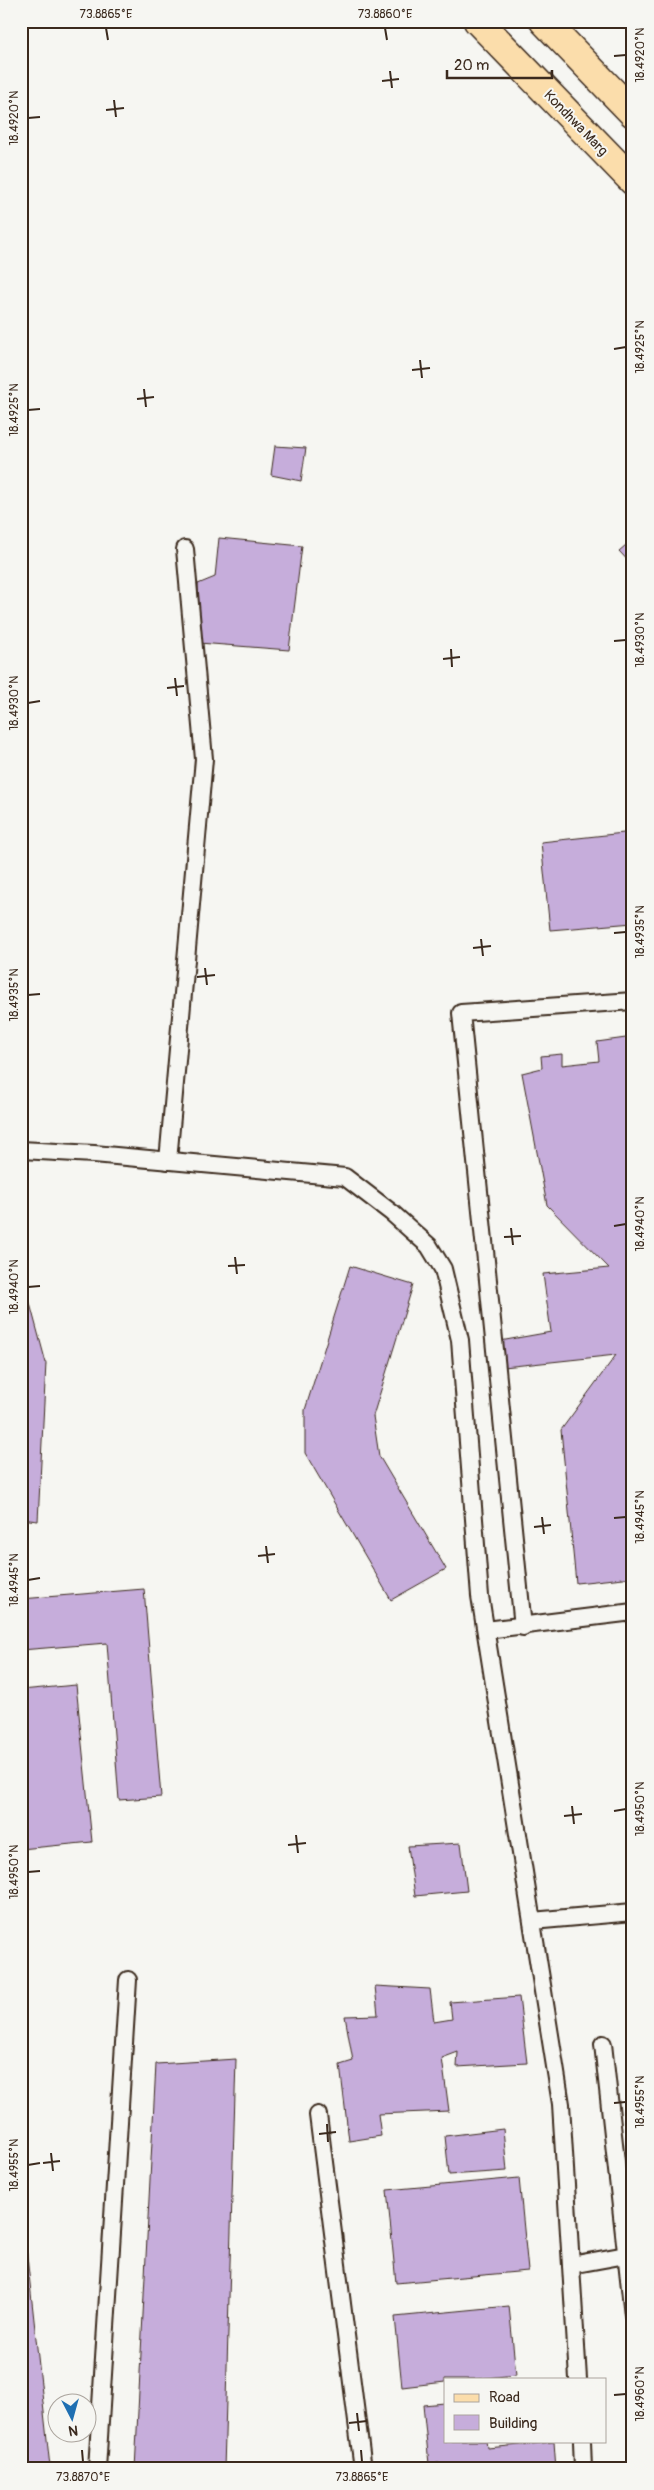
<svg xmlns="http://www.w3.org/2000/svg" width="654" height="2490" font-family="Pangolin,sans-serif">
<rect width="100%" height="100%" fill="#f6f6f2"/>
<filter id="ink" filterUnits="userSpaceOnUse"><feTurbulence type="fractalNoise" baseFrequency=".02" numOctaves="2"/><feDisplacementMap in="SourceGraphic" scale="10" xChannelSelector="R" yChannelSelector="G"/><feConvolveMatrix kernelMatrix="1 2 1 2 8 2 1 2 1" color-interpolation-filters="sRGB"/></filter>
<g filter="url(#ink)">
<g fill="#c6addb" stroke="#3b2a1e">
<path d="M275,446L306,448L301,481L271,475Z"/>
<path d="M219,538L302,546L289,650L199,643L198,584L215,577Z"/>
<path d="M633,539V566L619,551Z"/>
<path d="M633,832V923L550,930L541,842Z"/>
<path d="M633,1037V1577L576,1583L561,1430L616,1355L504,1367L500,1341L551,1332L543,1274L609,1268L547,1205L522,1073L542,1068L541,1056L562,1054V1065L599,1061L597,1042Z"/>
<path d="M350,1266L413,1285L373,1416L379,1456L446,1569L391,1600L305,1453V1410Z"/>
<path d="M21,1270L46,1363L38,1521L21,1519Z"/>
<path d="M144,1589L161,1797L119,1800L107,1643L21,1650V1599Z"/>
<path d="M76,1685L92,1842L21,1849V1690Z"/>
<path d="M461,1843L467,1891L415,1896L408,1846Z"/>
<path d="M375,1986L430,1989L434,2022L452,2019L450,2002L519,1997L527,2063L457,2067L458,2052L442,2058L449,2111L378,2114L381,2136L349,2141L340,2065L353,2061L345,2016L378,2015Z"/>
<path d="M236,2059L224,2469H135L156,2064Z"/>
<path d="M503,2129L507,2171L449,2175L445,2136Z"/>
<path d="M519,2178L528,2271L396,2283L387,2190Z"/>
<path d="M21,2201L50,2467L21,2468Z"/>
<path d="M509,2306L516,2375L476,2379H445V2382L402,2387L395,2317Z"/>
<path d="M445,2403V2441H486L487,2448L554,2442L556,2469H439V2463L429,2464L423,2405Z"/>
</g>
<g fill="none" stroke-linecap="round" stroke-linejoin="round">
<defs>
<g id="service">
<path d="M21,1150L94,1154L345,1177L392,1213L429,1246L443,1269L460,1340L480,1596L561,2104L578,2379"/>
<path d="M168,1161L204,759L185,549"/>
<path d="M523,1627L461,1013L633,1001"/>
<path d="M486,1630L633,1612"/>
<path d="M532,1921L633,1912"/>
<path d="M603,2044L633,2315"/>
<path d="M318,2115L363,2469"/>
<path d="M571,2265L626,2255"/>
<path d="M582,2441L583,2469"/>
<path d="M97,2469L128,1980"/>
</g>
<g id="primary">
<path d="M478,21L633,181"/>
<path d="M544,21L633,113"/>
</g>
</defs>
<use href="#service" stroke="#3b2a1e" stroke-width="20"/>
<use href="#primary" stroke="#3b2a1e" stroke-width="31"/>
<use href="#service" stroke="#f6f6f2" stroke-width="16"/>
<use href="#primary" stroke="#fbddab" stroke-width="28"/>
</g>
</g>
<path fill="none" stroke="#3b2a1e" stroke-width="2" d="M106,28L108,40M385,28L387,40M614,56L626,55M390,71L392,88M382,81L399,79M114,100L116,117M106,110L124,108M28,118L40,117M614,349L626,347M420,360L422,378M412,370L430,368M144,389L146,407M137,399L154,397M28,410L40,409M614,641L626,640M451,649L452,667M443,659L460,657M175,678L177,696M167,688L184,686M28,703L40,701M614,933L626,932M481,939L483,956M473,948L491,946M205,968L207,985M197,977L215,975M28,995L40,994M614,1226L626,1224M511,1228L513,1245M504,1237L521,1236M235,1257L237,1274M228,1266L245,1265M28,1287L40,1286M542,1517L544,1534M614,1518L626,1517M534,1527L551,1525M266,1546L268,1563M258,1556L275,1554M28,1580L40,1578M572,1806L574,1824M614,1811L626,1809M564,1816L582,1814M296,1835L298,1853M288,1845L306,1843M28,1872L40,1871M614,2103L626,2102M327,2124L328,2142M319,2134L336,2132M51,2153L53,2171M43,2163L60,2161M28,2165L40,2163M614,2395L626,2394M357,2413L359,2431M349,2423L367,2421M82,2450L83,2462M361,2450L362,2462"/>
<g text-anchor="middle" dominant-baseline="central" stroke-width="4" stroke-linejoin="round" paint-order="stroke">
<g font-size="14" fill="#3b2a1e" stroke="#f6f6f2">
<text transform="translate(576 123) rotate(46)">Kondhwa Marg</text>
</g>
</g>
<rect width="654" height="2490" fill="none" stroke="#f6f6f2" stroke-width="55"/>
<rect x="444" y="2378" width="162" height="65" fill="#f6f6f2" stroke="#aba49d"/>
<rect x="454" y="2394" width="25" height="8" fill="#fbddab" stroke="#aba49d"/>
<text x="489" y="2402" font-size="15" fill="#3b2a1e">Road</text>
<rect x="454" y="2415" width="25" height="15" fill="#c6addb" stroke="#aba49d"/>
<text x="489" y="2428" font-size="15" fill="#3b2a1e">Building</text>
<g transform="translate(72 2418) rotate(174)"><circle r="24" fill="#f6f6f2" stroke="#aba49d"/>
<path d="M0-4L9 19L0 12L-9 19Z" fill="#1f6fb2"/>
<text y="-8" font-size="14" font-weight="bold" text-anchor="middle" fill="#3b2a1e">N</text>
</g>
<path d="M447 70v8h105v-8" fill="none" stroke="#3b2a1e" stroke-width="2.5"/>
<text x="454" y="70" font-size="15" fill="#3b2a1e" stroke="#f6f6f2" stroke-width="4" paint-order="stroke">20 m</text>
<rect x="28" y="28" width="598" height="2434" fill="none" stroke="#3b2a1e" stroke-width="2"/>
<g font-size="12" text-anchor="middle" fill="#3b2a1e">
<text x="106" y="18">73.8865°E</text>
<text x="385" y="18">73.8860°E</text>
<text transform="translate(640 55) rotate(-90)" y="4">18.4920°N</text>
<text transform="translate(14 118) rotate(-90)" y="4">18.4920°N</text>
<text transform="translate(640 347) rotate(-90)" y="4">18.4925°N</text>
<text transform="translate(14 410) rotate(-90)" y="4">18.4925°N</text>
<text transform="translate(640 640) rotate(-90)" y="4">18.4930°N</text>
<text transform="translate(14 703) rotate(-90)" y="4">18.4930°N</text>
<text transform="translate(640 932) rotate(-90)" y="4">18.4935°N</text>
<text transform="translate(14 995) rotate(-90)" y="4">18.4935°N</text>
<text transform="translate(640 1224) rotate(-90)" y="4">18.4940°N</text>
<text transform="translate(14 1287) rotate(-90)" y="4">18.4940°N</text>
<text transform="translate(640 1517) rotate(-90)" y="4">18.4945°N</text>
<text transform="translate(14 1580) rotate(-90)" y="4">18.4945°N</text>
<text transform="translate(640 1809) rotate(-90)" y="4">18.4950°N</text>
<text transform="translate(14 1872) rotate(-90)" y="4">18.4950°N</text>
<text transform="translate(640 2102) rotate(-90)" y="4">18.4955°N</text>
<text transform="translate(14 2165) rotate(-90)" y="4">18.4955°N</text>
<text transform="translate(640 2394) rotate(-90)" y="4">18.4960°N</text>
<text x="83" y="2481">73.8870°E</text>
<text x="362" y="2481">73.8865°E</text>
</g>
</svg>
